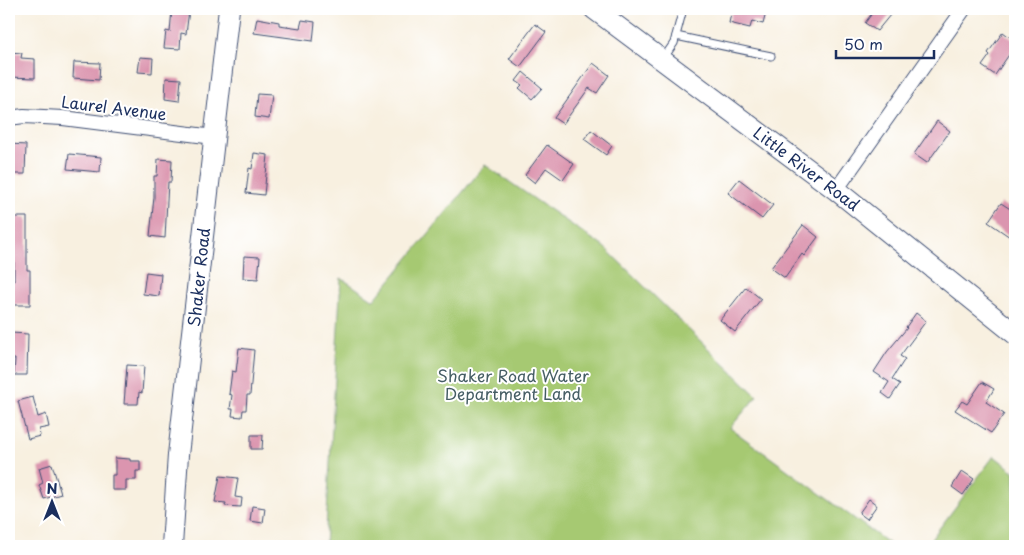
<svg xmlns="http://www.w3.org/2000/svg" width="1024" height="555" font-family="'Playpen Sans',sans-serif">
<rect width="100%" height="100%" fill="#fff"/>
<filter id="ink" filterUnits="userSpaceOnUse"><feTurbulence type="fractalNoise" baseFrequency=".02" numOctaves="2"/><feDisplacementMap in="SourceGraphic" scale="10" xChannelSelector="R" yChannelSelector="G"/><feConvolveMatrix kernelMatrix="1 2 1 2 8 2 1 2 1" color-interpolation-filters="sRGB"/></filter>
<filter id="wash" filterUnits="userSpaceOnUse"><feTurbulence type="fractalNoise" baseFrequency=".0096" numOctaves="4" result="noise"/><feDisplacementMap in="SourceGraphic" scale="20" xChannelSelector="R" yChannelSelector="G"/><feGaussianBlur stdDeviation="1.12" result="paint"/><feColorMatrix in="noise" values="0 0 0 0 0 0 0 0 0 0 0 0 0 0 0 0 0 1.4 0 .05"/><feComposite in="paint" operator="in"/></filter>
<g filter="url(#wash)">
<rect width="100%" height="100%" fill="#f8f0e0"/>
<g fill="#a6c972" stroke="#607c68">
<path d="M485,165L604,247L757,396L730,428L892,546H325L341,278L374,300Z"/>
<path d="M994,456L1015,472V546H926Z"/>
</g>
<g id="blocks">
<g fill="#db95af">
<path d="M172,9L189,10L186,34L181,33L180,49L164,48L166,31L170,32Z"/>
<path d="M732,9H767L763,24L752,21L750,28L729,23Z"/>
<path d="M868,9H895L877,31L865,23L873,12Z"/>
<path d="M257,18L279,22V25L300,28L302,20L315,22L313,41L254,33Z"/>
<path d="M535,24L546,32L520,67L509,59Z"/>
<path d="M1003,32L1015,41V46L995,75L982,66L990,55L988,53Z"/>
<path d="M9,52L22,53L21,58L35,59V78L9,77Z"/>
<path d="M140,57L153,58L152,73L138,72Z"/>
<path d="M74,62L100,63L99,80L73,78Z"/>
<path d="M593,63L609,75L597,93L589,88L563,124L554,118Z"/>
<path d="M523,72L542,88L532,99L519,88L522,85L516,81Z"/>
<path d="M166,78L181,79L179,101L165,99Z"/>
<path d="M257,94L272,95L269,119L255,117Z"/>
<path d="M937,121L950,131L927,163L914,154Z"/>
<path d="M591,130L612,146L606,155L584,139Z"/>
<path d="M9,144L26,145L25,174H9Z"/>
<path d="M547,145L574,164L563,180L546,168L535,183L525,175Z"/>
<path d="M254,153L268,155L264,195L246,193L249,168L252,169Z"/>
<path d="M69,154L101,157L100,172L67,169Z"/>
<path d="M158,159L172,160L171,182H168L165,238L150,236L154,197V176H157Z"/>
<path d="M739,179L773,205L762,219L728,193Z"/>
<path d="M1001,203L1015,212V230L1010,237L988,222Z"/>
<path d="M11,217H27V270H30V305H13L14,294H10V281H14V254H11Z"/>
<path d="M803,225L818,237L804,256L802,254L785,278L771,268Z"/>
<path d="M244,256L260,257L258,279L243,278Z"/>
<path d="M146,272L161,274L159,296L143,294Z"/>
<path d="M746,287L761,299L735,332L720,320Z"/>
<path d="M916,313L926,321L900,356L905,359L892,379L900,384L890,399L882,393L889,382L874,372L887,352L907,328L906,327Z"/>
<path d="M11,333L28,334L27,375H14L15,359H10Z"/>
<path d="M239,348L254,350L250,395H247L246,410H243L242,417L232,416L233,409H230L232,395L229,394L232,371L236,372Z"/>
<path d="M127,365L144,366L142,393L139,392L138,404H124Z"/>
<path d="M982,382L994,389L986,402L1004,414L991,433L955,410L962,401L967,404Z"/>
<path d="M33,397L38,417L46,414L49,427L39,429L40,436L28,439L18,401Z"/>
<path d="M251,435H263L262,449H251Z"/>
<path d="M115,458L130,459V461H140V471H136V480H126V490H112V475H115Z"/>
<path d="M52,464L61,494L44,499L39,485L43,483L39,468Z"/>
<path d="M962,471L974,479L963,495L952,487Z"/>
<path d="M220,476L238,478L235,497L242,498L241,507L225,506L226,503L215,502Z"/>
<path d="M869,499L877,505L867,519L859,513Z"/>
<path d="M252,506L265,508L263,523L250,521Z"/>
</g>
</g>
</g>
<g filter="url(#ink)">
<use href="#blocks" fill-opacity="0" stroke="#3c4c72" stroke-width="1"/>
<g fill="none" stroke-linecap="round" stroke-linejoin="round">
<defs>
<g id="lane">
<path d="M676,36L771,56"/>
<path d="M663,59L674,43L683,9"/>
</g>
<g id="street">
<path d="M9,118L24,116L63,118L214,137"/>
<path d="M836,190L964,9"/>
</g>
<g id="secondary">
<path d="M594,9L836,190L1015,334"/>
<path d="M172,546L178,455L229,9"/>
</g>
</defs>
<use href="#lane" stroke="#3c4c72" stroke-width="9"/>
<use href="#street" stroke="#3c4c72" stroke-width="16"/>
<use href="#secondary" stroke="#3c4c72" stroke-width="22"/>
<use href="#lane" stroke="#fff" stroke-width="7"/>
<use href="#street" stroke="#fff" stroke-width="14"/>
<use href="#secondary" stroke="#fff" stroke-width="20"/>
</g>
</g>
<g text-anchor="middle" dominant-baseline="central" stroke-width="4" stroke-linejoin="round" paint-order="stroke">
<g font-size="16" fill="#1b2f5e" stroke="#fff">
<text transform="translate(114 107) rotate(7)">Laurel Avenue</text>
<text transform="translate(807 168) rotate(37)">Little River Road</text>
<text transform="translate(198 277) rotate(-84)">Shaker Road</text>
</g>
<g font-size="16" fill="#455d64" stroke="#fff">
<text x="513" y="375">Shaker Road Water<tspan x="513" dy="18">Department Land</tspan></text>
</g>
</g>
<rect width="1024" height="555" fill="none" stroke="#fff" stroke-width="30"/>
<g transform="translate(52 502)" stroke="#ffffff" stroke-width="4" paint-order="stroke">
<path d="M0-4L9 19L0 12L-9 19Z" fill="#1b2f5e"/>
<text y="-8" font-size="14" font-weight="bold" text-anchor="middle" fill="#1b2f5e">N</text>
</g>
<path d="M836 50v8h98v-8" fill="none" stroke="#1b2f5e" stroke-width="2.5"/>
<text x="844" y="50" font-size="15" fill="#1b2f5e" stroke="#ffffff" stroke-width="4" paint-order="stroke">50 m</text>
</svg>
